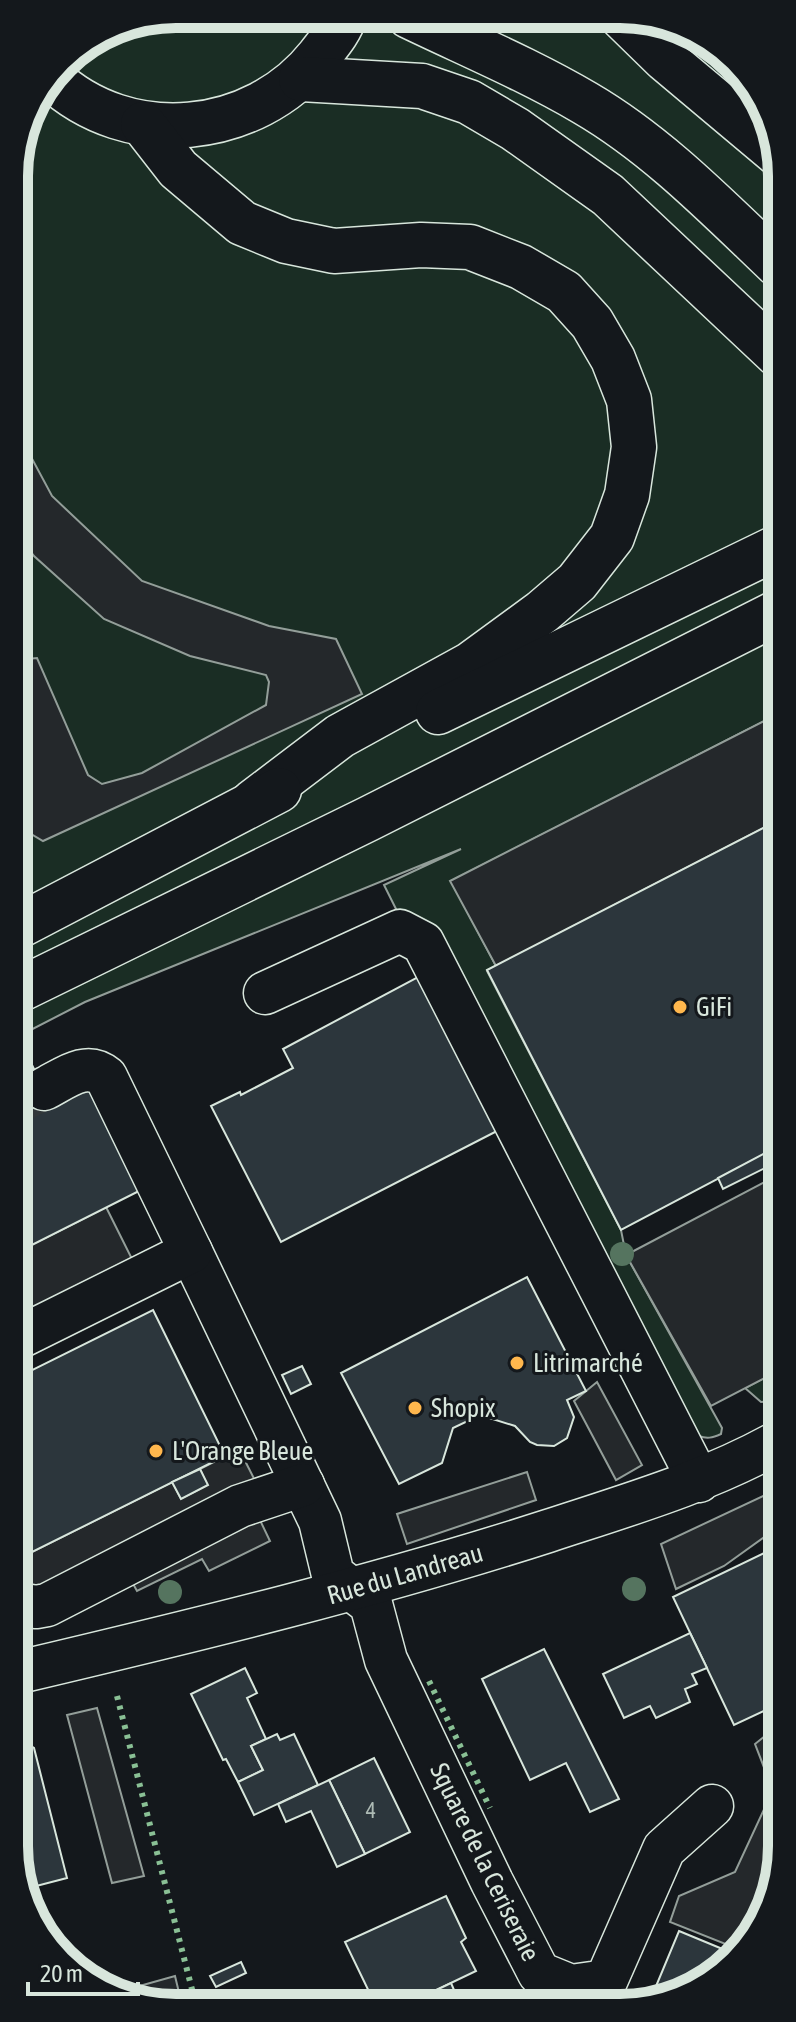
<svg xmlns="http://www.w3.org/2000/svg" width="796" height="2022" font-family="'Asap Condensed',sans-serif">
<rect width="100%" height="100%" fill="#14181c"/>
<g fill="#1a2d24" stroke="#939e99" stroke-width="2">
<path d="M176,14L652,17L734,61L777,135L778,714L451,881L496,966L487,971L621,1230L626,1255L722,1428L721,1434C712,1438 707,1439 699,1436L400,917L384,885L461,849L85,1002L17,1037L14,165L31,104L69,55L114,26Z"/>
<path d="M780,1370L779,1400L761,1402L745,1388Z"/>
</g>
<g fill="#24282b" stroke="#939e99" stroke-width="2">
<path d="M15,427L52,496L142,581L269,626L336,639L362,694L43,841L16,825V660L37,658L88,775L102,784L142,773L266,705L269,682L266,675L190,656L104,619L34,556L15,530Z"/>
<path d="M778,714L779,820L496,966L450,881Z"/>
<path d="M780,1174V1370L711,1406L626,1255Z"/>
<path d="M106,1207L132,1259L18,1316V1252Z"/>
<path d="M597,1382L642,1465L616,1480L574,1401Z"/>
<path d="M239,1449L270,1510L258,1516L270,1541L209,1571L202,1559L137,1591L131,1580L46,1622L18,1569V1559L172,1482L181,1499L207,1485L200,1469Z"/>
<path d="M527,1472L536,1500L407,1544L397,1514Z"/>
<path d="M776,1490L781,1498V1525L724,1566L676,1589L661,1544Z"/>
<path d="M97,1708L144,1876L112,1883L67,1715Z"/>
<path d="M781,1723V1789L770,1783L755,1744Z"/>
<path d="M766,1805L782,1824V1856L743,1951L670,1922L679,1896L735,1872Z"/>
<path d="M175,1976L182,2005H145L118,1992Z"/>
</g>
<g fill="#2c363c" stroke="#d8e6dc" stroke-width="2">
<path d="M779,820L780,1146L621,1230L487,970Z"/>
<path d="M418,977L497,1131L281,1242L211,1106L240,1092L241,1095L293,1068L283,1049Z"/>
<path d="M32,1065L49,1100L17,1116V1073Z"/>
<path d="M90,1080L145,1188L18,1252L17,1116Z"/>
<path d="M765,1153L771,1165L723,1189L718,1178Z"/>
<path d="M527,1277L586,1391L567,1400L574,1417L567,1438L554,1446L537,1445L530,1442L515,1426L480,1415L453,1428L442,1463L399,1484L341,1373Z"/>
<path d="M153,1310L225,1456L18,1559V1377Z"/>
<path d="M302,1366L311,1384L291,1394L282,1375Z"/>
<path d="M200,1469L208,1485L181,1499L172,1482Z"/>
<path d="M781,1545V1642L770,1647L781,1670V1703L734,1725L673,1597Z"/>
<path d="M690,1633L707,1668L692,1674L697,1684L685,1689L690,1702L656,1718L650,1706L624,1718L603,1674Z"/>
<path d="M544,1649L619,1799L590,1812L566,1763L530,1780L482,1679Z"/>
<path d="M245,1668L257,1693L247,1698L266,1739L251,1746L263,1770L238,1782L226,1759L223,1760L191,1694Z"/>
<path d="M277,1734L280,1740L294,1734L318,1785L254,1815L238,1782L263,1770L251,1746Z"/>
<path d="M19,1739L34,1748L67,1878L21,1890Z"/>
<path d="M374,1758L410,1832L365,1854L329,1780Z"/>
<path d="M329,1780L365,1854L337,1867L311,1811L286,1822L278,1804Z"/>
<path d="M446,1896L466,1938L461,1942L476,1971L407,2004H375L345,1942Z"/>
<path d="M679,1931L737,1955L661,2003H649Z"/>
<path d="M241,1962L246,1973L216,1987L210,1976Z"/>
<path d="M451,1983L460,2004H407Z"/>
</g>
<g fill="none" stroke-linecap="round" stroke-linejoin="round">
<path stroke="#313739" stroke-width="42" stroke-dasharray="42 21" stroke-linecap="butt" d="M17,1103L44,1089"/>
<defs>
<g id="minor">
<path d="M265,993L400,931L423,943L699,1481"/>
<path d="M191,1252L320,1521L333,1575L371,1604L386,1660L492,1882L539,1973L571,1986L606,1981L664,1849L712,1806"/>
<path d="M18,1338L191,1252L106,1077C86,1060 64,1079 44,1089"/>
<path d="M19,1604L36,1607L47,1605L240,1506L303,1485"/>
<path d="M19,1672C197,1630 374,1587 548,1531C627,1505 707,1482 780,1441"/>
</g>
<g id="major">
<path d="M409,16C467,44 529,70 585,103C657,145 717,207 777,264"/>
<path d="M51,78C128,150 254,138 319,56C329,43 340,31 345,15"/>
<path d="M301,79L422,86L469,102L515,129L608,195L777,354"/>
</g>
<g id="highway">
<path d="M622,17L665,59L777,153"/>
<path d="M143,124L178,169L242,223L286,241L334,251L421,245L470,247L521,267L564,292L592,323L613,359L629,400L634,447L627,495L612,537L577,582L542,612L471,664L340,736L253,802"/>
<path d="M438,712L778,547"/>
<path d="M17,927L279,790"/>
<path d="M17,991L368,819L778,612"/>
</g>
</defs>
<use href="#minor" stroke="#d8e6dc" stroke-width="45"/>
<use href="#major" stroke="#d8e6dc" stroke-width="47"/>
<use href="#highway" stroke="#d8e6dc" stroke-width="47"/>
<path stroke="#9da8a2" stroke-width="5" stroke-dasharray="6 4" stroke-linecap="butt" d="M24,130L33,138"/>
<use href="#minor" stroke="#14181c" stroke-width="42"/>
<use href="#major" stroke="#14181c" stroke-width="44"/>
<use href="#highway" stroke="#14181c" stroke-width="44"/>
<g stroke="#8ac095" stroke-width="6" stroke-dasharray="4 6" stroke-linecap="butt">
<path d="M429,1681L490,1808"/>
<path d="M117,1696L196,2005"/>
</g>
</g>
<g fill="#55745f">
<circle cx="622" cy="1254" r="12"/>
<circle cx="634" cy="1589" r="12"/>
<circle cx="170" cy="1592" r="12"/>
</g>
<g fill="#ffb74d" stroke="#14181c" stroke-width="3">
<circle cx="680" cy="1007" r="8"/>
<circle cx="517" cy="1363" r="8"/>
<circle cx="415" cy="1408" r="8"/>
<circle cx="156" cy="1451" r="8"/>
</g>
<g text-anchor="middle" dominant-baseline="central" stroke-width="6" stroke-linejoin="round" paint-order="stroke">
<g font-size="22" fill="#adbab4">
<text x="371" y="1810">4</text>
</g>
<g font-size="26" fill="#d8e6dc" stroke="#14181c" text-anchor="start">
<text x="696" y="1007">GiFi</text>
<text x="533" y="1363">Litrimarché</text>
<text x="431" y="1408">Shopix</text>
<text x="172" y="1451">L'Orange Bleue</text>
</g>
<g font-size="26" fill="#d8e6dc" stroke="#14181c">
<text transform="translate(405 1574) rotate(-16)">Rue du Landreau</text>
<text transform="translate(485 1862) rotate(64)">Square de la Ceriseraie</text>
</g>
</g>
<path d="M0 0H796V2022H0ZM176 28H620A148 148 0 0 1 768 176V1846A148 148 0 0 1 620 1994H176A148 148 0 0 1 28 1846V176A148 148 0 0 1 176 28Z" fill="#14181c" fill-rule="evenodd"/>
<path fill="none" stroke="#d8e6dc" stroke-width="10" d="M176 28H620A148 148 0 0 1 768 176V1846A148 148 0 0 1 620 1994H176A148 148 0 0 1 28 1846V176A148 148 0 0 1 176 28Z"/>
<path d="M28 1982v12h110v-12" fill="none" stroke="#d8e6dc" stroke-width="4"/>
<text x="40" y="1982" font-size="24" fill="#d8e6dc" stroke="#14181c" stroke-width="6" paint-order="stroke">20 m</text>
</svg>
